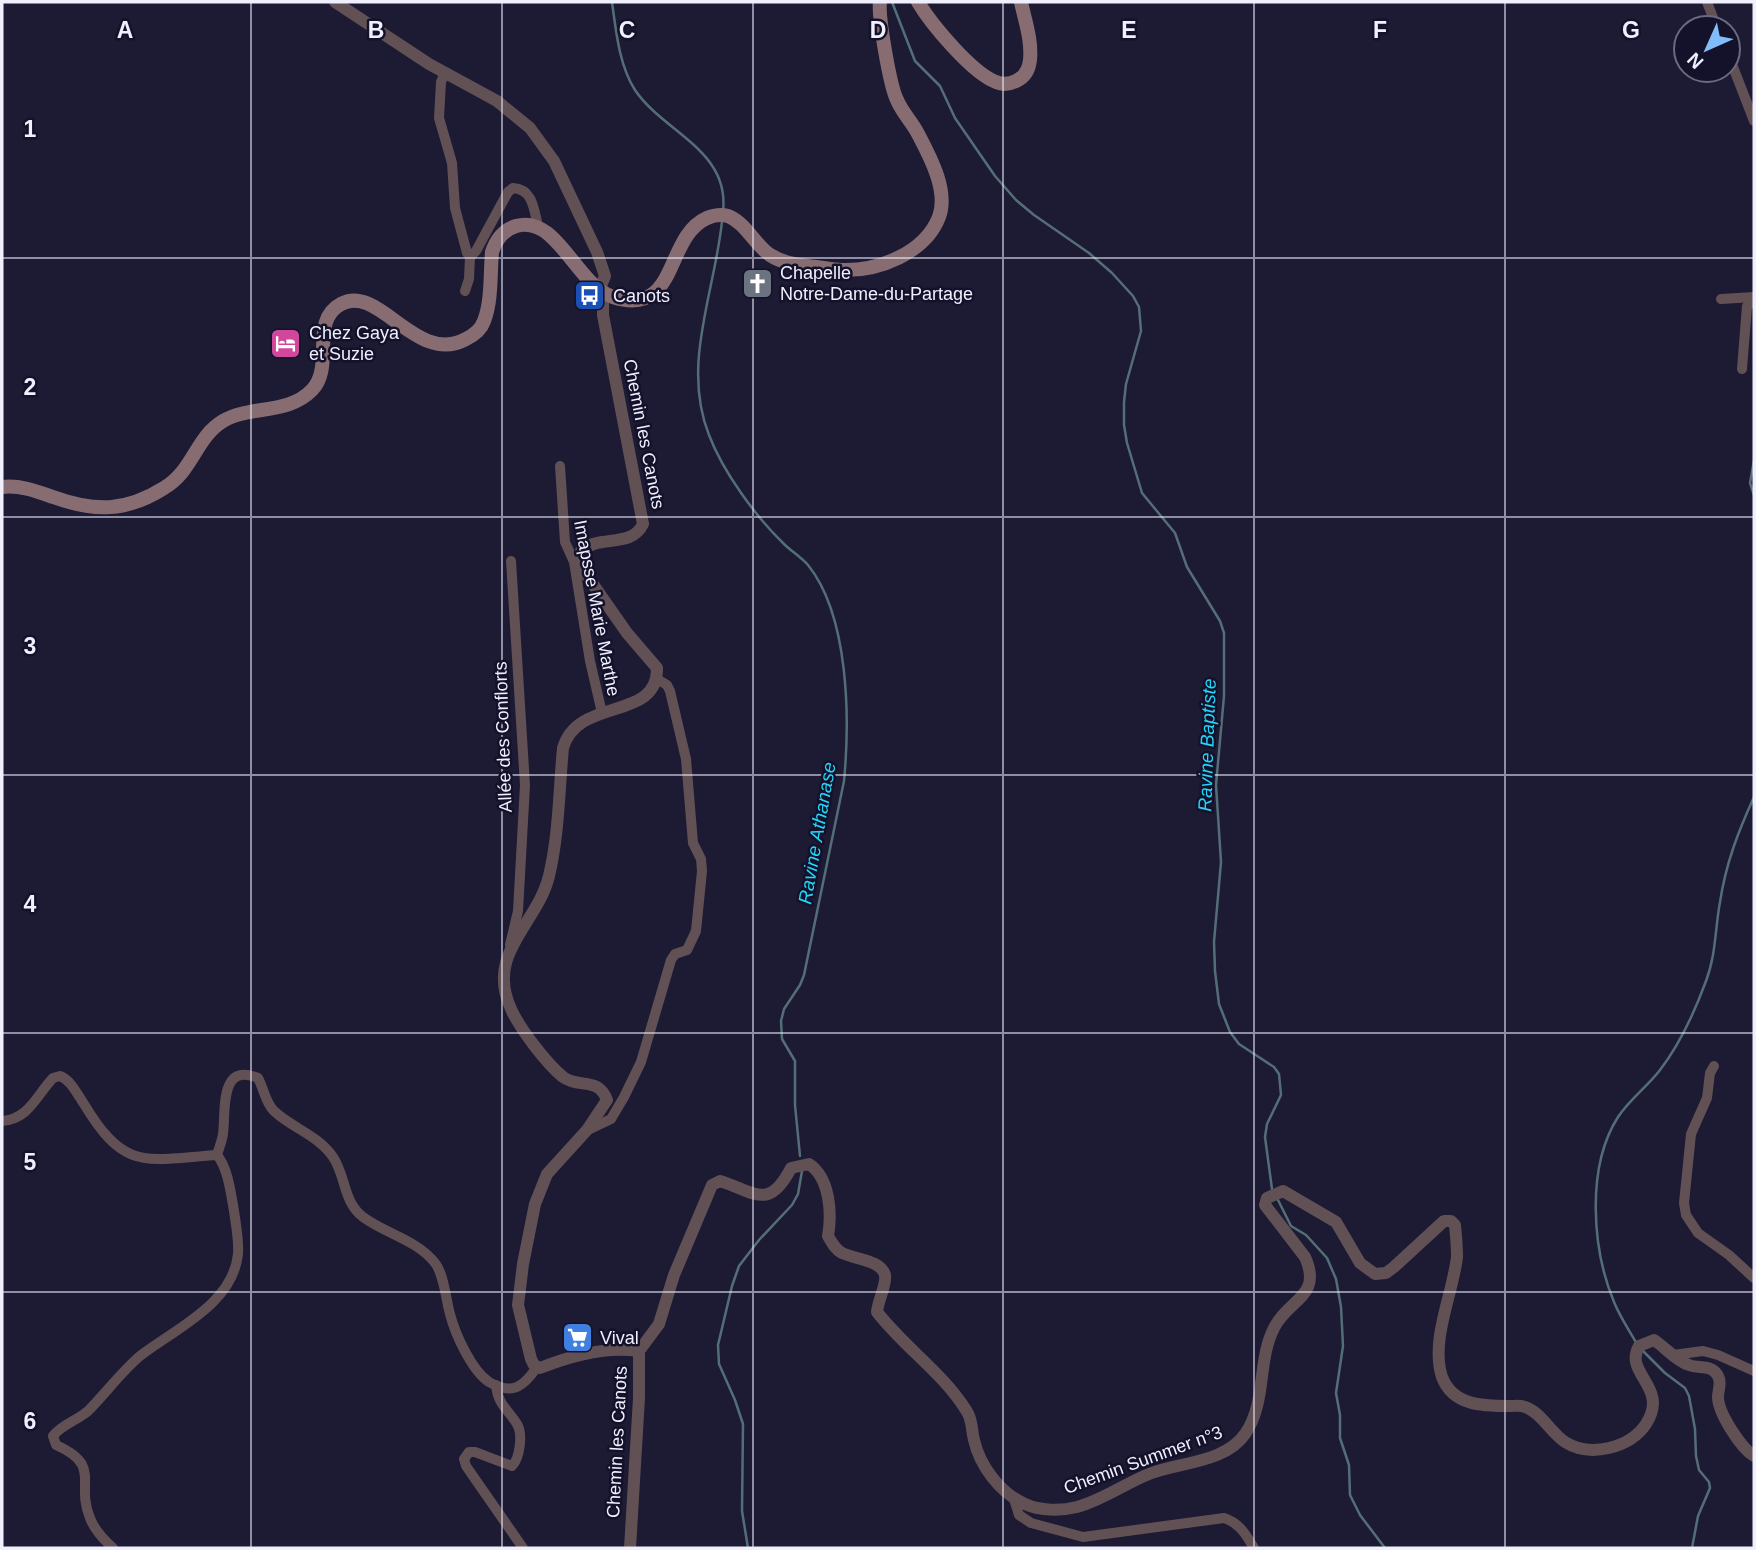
<svg xmlns="http://www.w3.org/2000/svg" width="1756" height="1550" font-family="Helvetica,sans-serif">
<rect width="100%" height="100%" fill="#1d1a34"/>
<g fill="none" stroke-linecap="round" stroke-linejoin="round">
<g stroke="#546e78" stroke-width="2.5">
<path d="M612,2C616,31 619,65 635,90C663,132 730,150 723,211"/>
<path d="M892,2L915,61L940,86L955,118L995,176L1016,200L1034,215L1089,253L1112,273L1133,296L1139,307L1141,331L1126,384L1124,402V425L1127,443L1142,493L1175,533L1187,567L1220,621L1224,633V696L1216,785L1221,862L1214,942L1215,971L1219,1004L1230,1032L1239,1044L1274,1067L1279,1074L1281,1095L1267,1124L1265,1137L1272,1189"/>
<path d="M722,221C715,292 681,364 709,435C723,472 756,517 784,544C791,551 801,557 808,565C849,616 850,718 844,781L804,975L800,985L784,1009L781,1021L782,1039L795,1061V1105L800,1156"/>
<path d="M1754,460L1750,483L1754,495"/>
<path d="M1277,1198L1291,1226L1306,1235L1327,1258L1336,1279L1341,1307L1343,1346L1336,1393L1340,1415V1438L1349,1465L1350,1495L1360,1515L1385,1548"/>
<path d="M1637,1344C1629,1330 1620,1317 1614,1302C1592,1249 1586,1167 1618,1117C1630,1099 1647,1087 1660,1070C1680,1044 1695,1011 1706,981C1716,955 1715,929 1720,902C1726,863 1738,832 1754,797"/>
<path d="M1641,1349L1665,1373L1685,1388L1689,1396L1695,1429L1696,1456L1699,1470L1709,1482L1710,1488L1698,1516L1692,1548"/>
<path d="M748,1548L742,1511L743,1424L735,1400L719,1364L718,1345L732,1286L739,1266L759,1240L792,1205L798,1194L802,1171"/>
</g>
<g stroke="#615154" stroke-width="10">
<path d="M1707,2L1717,28"/>
<path d="M1728,54L1754,121"/>
<path d="M445,73L441,82L439,118L452,163L455,208L467,253L470,257L476,251L508,192L513,188C533,189 534,210 538,226"/>
<path d="M465,291L469,279L470,257"/>
<path d="M1721,299L1754,297"/>
<path d="M1742,369L1747,306L1754,302"/>
<path d="M560,466L565,542L574,562L590,661L602,713"/>
<path d="M510,945L518,911L525,785L511,561"/>
<path d="M1714,1066L1710,1073L1707,1098L1691,1134L1684,1203L1686,1215L1698,1233L1729,1255L1754,1278"/>
<path d="M2,1121C29,1119 36,1096 53,1078L60,1076C71,1080 77,1094 84,1104C125,1172 145,1160 217,1155C219,1148 222,1141 223,1134C226,1110 219,1062 258,1078C264,1089 265,1102 274,1111C292,1128 318,1135 333,1157C346,1176 343,1202 363,1217C386,1234 417,1240 435,1263C444,1274 446,1300 450,1314C455,1334 472,1371 489,1382C513,1396 524,1386 537,1367"/>
<path d="M588,1130L611,1119L624,1097L641,1062L671,960L675,954L687,950L696,931L702,871L701,859L693,843L686,759L670,691L667,685L657,679"/>
<path d="M1673,1355L1703,1351L1718,1355L1754,1371"/>
<path d="M496,1385C498,1405 507,1408 517,1424C523,1434 520,1458 512,1466L475,1452H469L464,1459L466,1466L523,1548"/>
<path d="M1014,1499L1019,1515L1031,1523L1083,1537L1224,1518C1240,1523 1246,1535 1254,1548"/>
<path d="M113,1548C104,1540 94,1529 90,1518C75,1482 103,1466 56,1445L53,1436C61,1425 78,1420 88,1411C106,1393 121,1372 140,1356C175,1329 233,1304 238,1254C239,1240 236,1225 234,1211C231,1194 228,1168 217,1155"/>
</g>
<g stroke="#615154" stroke-width="12">
<path d="M335,2L429,64L497,101L530,128L554,161L597,252L605,276L599,291"/>
<path d="M603,293V315L643,524C631,549 599,534 581,551V562L583,570L627,633L657,668C658,722 578,696 563,748C559,790 559,834 549,876C537,925 485,953 511,1009C520,1029 546,1063 563,1077C579,1089 598,1076 607,1100L587,1130L547,1174L535,1204L523,1264L518,1305L531,1359L534,1365L540,1368C570,1356 606,1346 639,1351"/>
<path d="M639,1351L659,1324L674,1275L712,1185L720,1181C755,1192 769,1211 791,1168L809,1164C830,1178 832,1213 828,1236C832,1243 835,1249 842,1253C854,1259 881,1260 885,1275C887,1284 878,1300 877,1312C904,1347 943,1373 966,1410C973,1420 971,1429 974,1440C980,1466 1000,1493 1025,1504C1040,1511 1061,1511 1077,1507C1103,1500 1124,1484 1149,1474C1179,1462 1225,1463 1245,1434C1267,1402 1257,1361 1274,1328C1288,1299 1323,1297 1305,1257L1265,1205L1267,1198L1283,1191L1336,1222L1360,1263L1375,1274L1386,1273L1394,1267L1444,1221H1451L1455,1225C1456,1235 1457,1246 1457,1257C1453,1293 1430,1341 1442,1377C1453,1406 1483,1406 1510,1406C1515,1406 1520,1405 1525,1407C1541,1412 1551,1433 1565,1442C1590,1458 1630,1448 1646,1424C1670,1387 1623,1374 1639,1346L1654,1340C1665,1347 1676,1361 1689,1365C1699,1369 1712,1364 1718,1376C1722,1383 1718,1390 1718,1397C1718,1413 1741,1448 1754,1456"/>
<path d="M630,1548L639,1398V1351"/>
</g>
<g stroke="#876d72" stroke-width="14">
<path d="M918,2C931,24 972,73 996,82C1003,85 1010,84 1016,81C1025,77 1029,69 1030,60C1032,40 1025,21 1021,2"/>
<path d="M2,487C20,485 36,491 53,497C95,512 126,512 164,488C194,470 195,438 223,421C250,405 288,415 312,390C335,366 309,321 341,304C379,283 416,366 466,339C474,335 481,330 484,321C492,301 490,274 492,252C496,240 503,230 516,226C557,214 576,285 613,297C679,318 664,237 707,218C714,215 721,214 728,216C746,223 754,244 770,255C784,264 800,265 816,267C825,268 834,270 842,270C879,271 925,253 939,217C949,190 929,155 917,132C911,121 902,112 897,100C890,86 878,17 880,2"/>
</g>
</g>
<path fill="none" stroke="#efeffe" stroke-width="2" stroke-opacity="0.55" d="M251,2V1548M502,2V1548M753,2V1548M1003,2V1548M1254,2V1548M1505,2V1548M2,258H1754M2,517H1754M2,775H1754M2,1033H1754M2,1292H1754"/>
<defs>
<symbol id="church-square" viewBox="-11 -11 22 22"><rect x="-9" y="-9" width="18" height="18" rx="4" fill="#6b7280" stroke="#14112a"/><path d="M-1.2-6h2.4v3.5h3.3v2.4h-3.3V6h-2.4V-.1h-3.3v-2.4h3.3Z" fill="#fff"/></symbol>
<symbol id="bus-square" viewBox="-11 -11 22 22"><rect x="-9" y="-9" width="18" height="18" rx="4" fill="#1a4fb4" stroke="#14112a"/><path d="M-5-6H5V4H4V6H2V4H-2V6H-4V4H-5ZM-3.5-4V0h7V-4ZM-3.5 1.2v1.5H-2V1.2ZM2 1.2v1.5H3.5V1.2Z" fill="#fff"/></symbol>
<symbol id="hotel-square" viewBox="-11 -11 22 22"><rect x="-9" y="-9" width="18" height="18" rx="4" fill="#d1479c" stroke="#14112a"/><path d="M-6-4.5h1.5V1H6V5H4.5V3h-9V5H-6ZM-4 0a1.8 1.8 0 1 1 3.6 0ZM.5 0V-2.5h3Q6-2.5 6 0Z" fill="#fff"/></symbol>
<symbol id="supermarket-square" viewBox="-11 -11 22 22"><rect x="-9" y="-9" width="18" height="18" rx="4" fill="#3f7fe0" stroke="#14112a"/><path d="M-6-5.5h2.5l.6 2H6L4.5 2H-2.5L-4.4-4H-6ZM-1.5 3.2a1.3 1.3 0 1 0 .1 0ZM3 3.2a1.3 1.3 0 1 0 .1 0Z" fill="#fff"/></symbol>
</defs>
<g fill-rule="evenodd">
<use href="#church-square" x="740" y="266" width="35" height="35"/>
<use href="#bus-square" x="572" y="278" width="35" height="35"/>
<use href="#hotel-square" x="268" y="326" width="35" height="35"/>
<use href="#supermarket-square" x="560" y="1320" width="35" height="35"/>
</g>
<g text-anchor="middle" dominant-baseline="central" stroke-width="5" stroke-linejoin="round" paint-order="stroke">
<g font-size="18" fill="#efeffe" stroke="#14112a" text-anchor="start">
<text x="780" y="273">Chapelle<tspan x="780" dy="21">Notre-Dame-du-Partage</tspan></text>
<text x="613" y="296">Canots</text>
<text x="309" y="333">Chez Gaya<tspan x="309" dy="21">et Suzie</tspan></text>
<text x="600" y="1338">Vival</text>
</g>
<g font-size="18" fill="#efeffe" stroke="#14112a">
<text transform="translate(644 434) rotate(79)">Chemin les Canots</text>
<text transform="translate(597 608) rotate(79)">Imapsse Marie Marthe</text>
<text transform="translate(503 737) rotate(-92)">Allée des Conflorts</text>
<text transform="translate(617 1442) rotate(-87)">Chemin les Canots</text>
<text transform="translate(1143 1460) rotate(-20)">Chemin Summer n°3</text>
</g>
<g font-size="19" font-style="italic" fill="#22d6f9" stroke="#14112a">
<text transform="translate(1207 745) rotate(-88)">Ravine Baptiste</text>
<text transform="translate(817 833) rotate(-80)">Ravine Athanase</text>
</g>
</g>
<g font-size="23" text-anchor="middle" font-weight="bold" fill="#efeffe" stroke="#14112a" stroke-width="5" stroke-linejoin="round" paint-order="stroke">
<text x="125" y="38">A</text>
<text x="376" y="38">B</text>
<text x="627" y="38">C</text>
<text x="878" y="38">D</text>
<text x="1129" y="38">E</text>
<text x="1380" y="38">F</text>
<text x="1631" y="38">G</text>
<text x="30" y="137">1</text>
<text x="30" y="395">2</text>
<text x="30" y="654">3</text>
<text x="30" y="912">4</text>
<text x="30" y="1170">5</text>
<text x="30" y="1429">6</text>
</g>
<rect width="1756" height="1550" fill="none" stroke="#efeffe" stroke-width="7"/>
<g transform="translate(1707 49) rotate(225)"><circle r="33" fill="#14112a" stroke="#6c6a7f" stroke-width="2"/>
<path d="M0-5L12 26L0 18L-12 26Z" fill="#80bdfa"/>
<text y="-10" font-size="19" font-weight="bold" text-anchor="middle" fill="#efeffe">N</text>
</g>
</svg>
